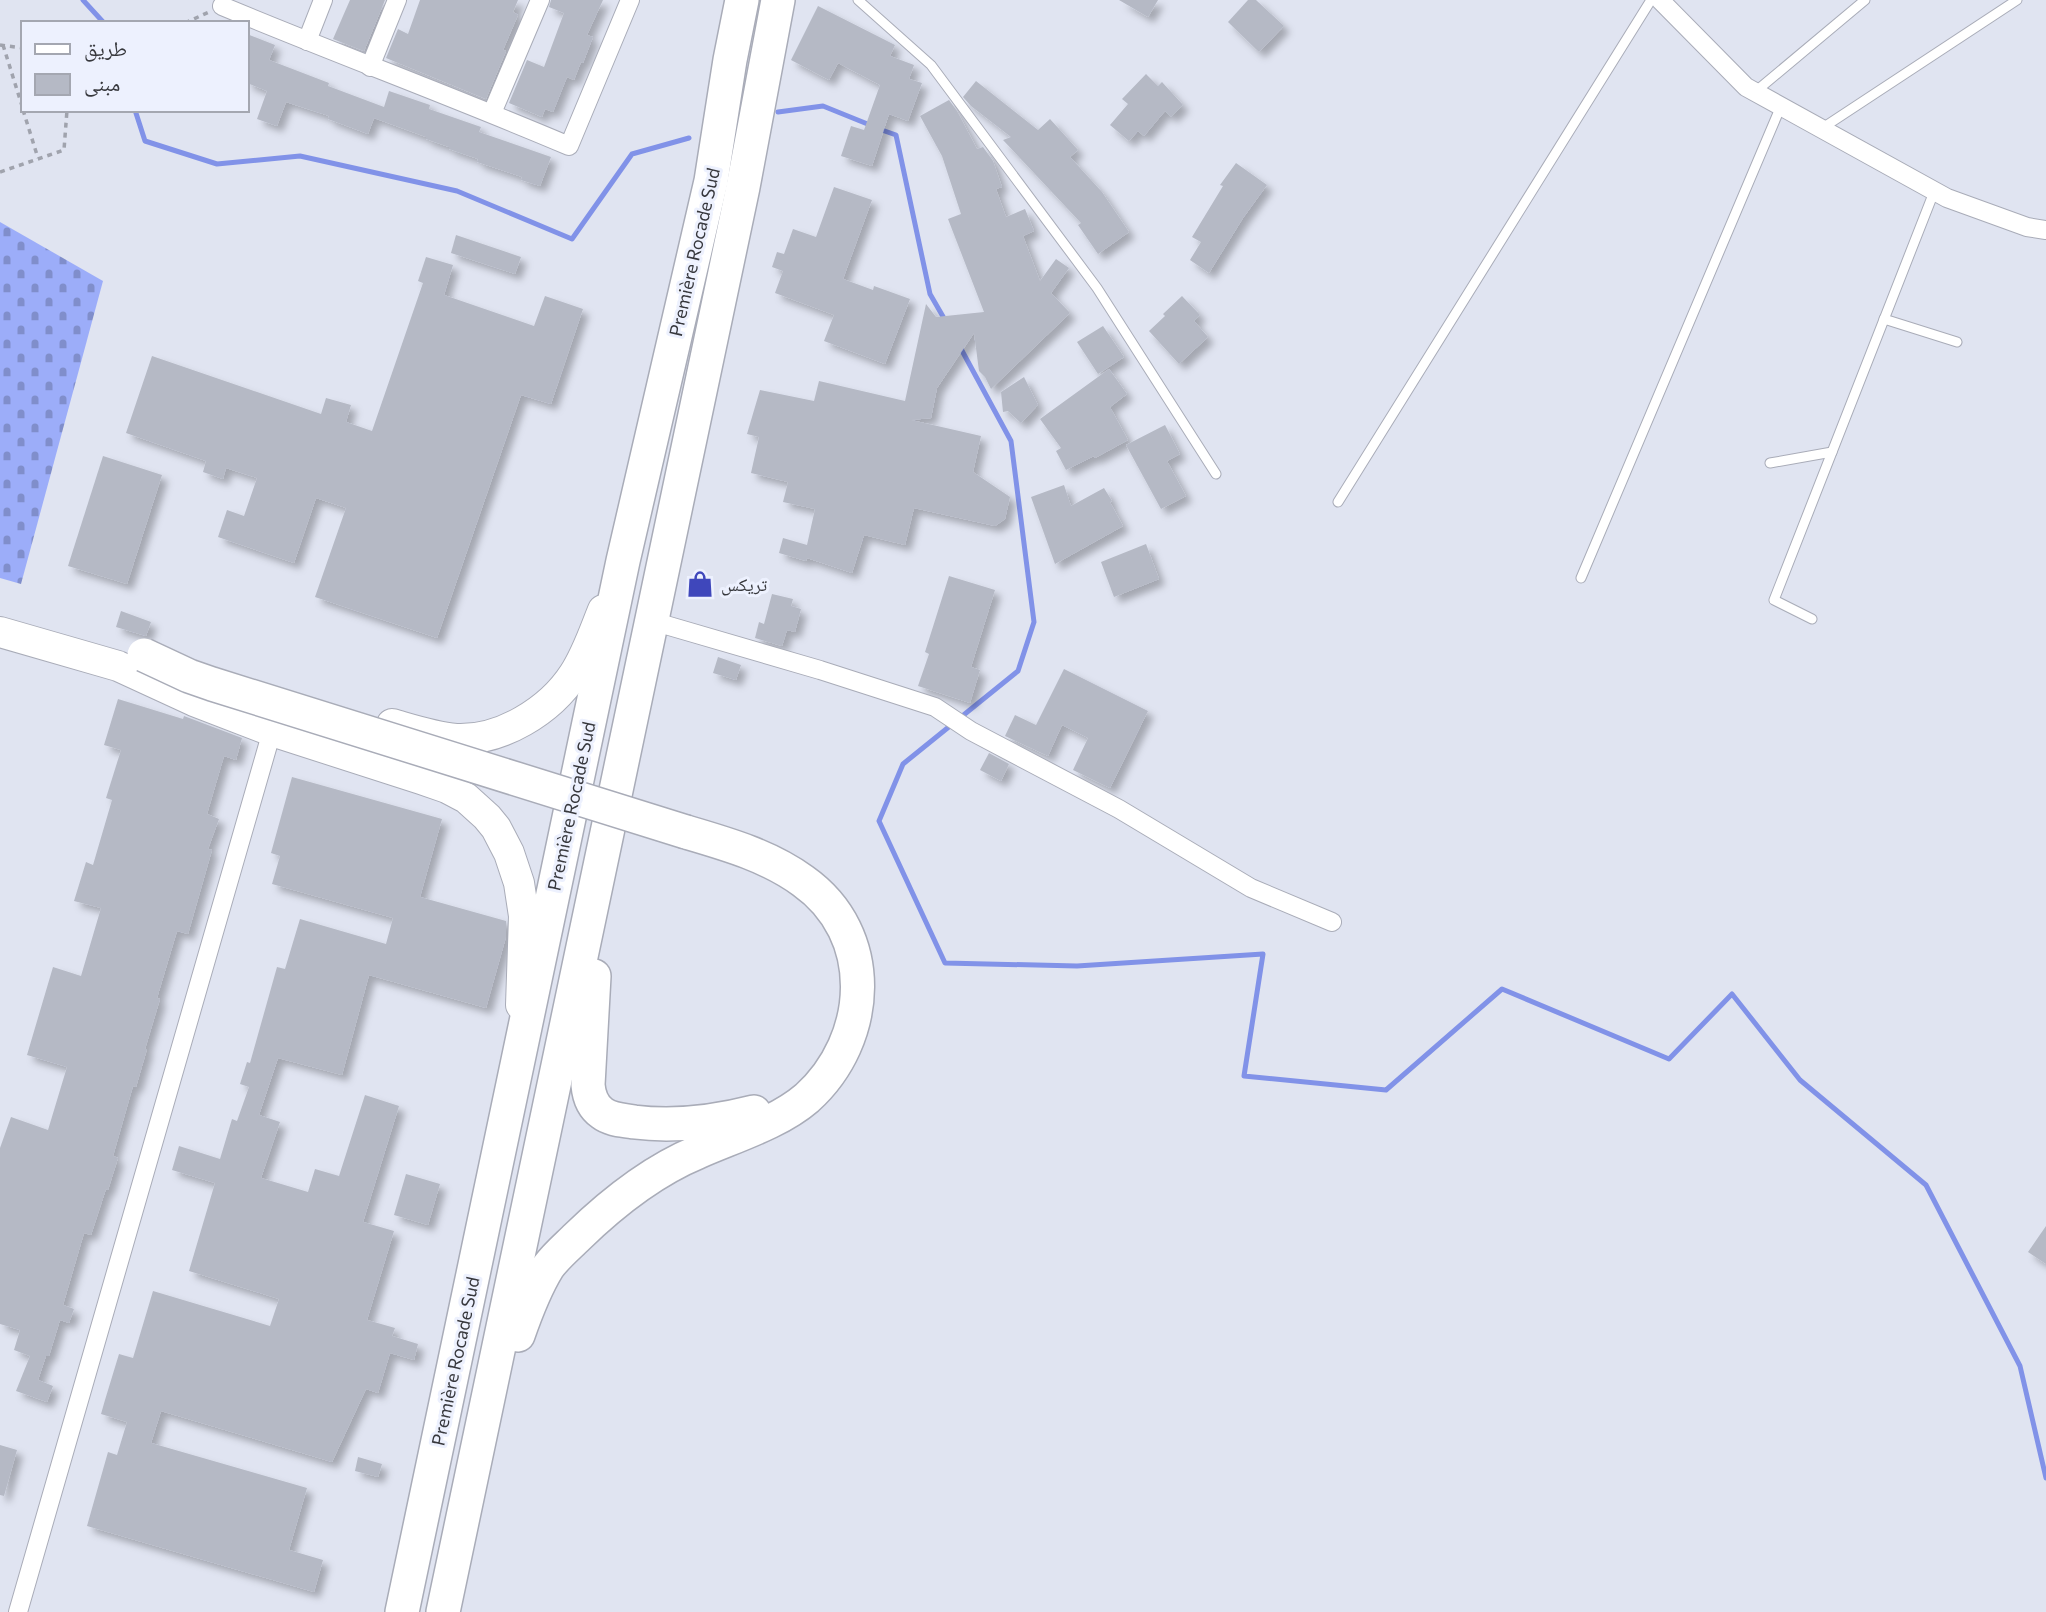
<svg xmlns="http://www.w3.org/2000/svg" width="2046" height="1612" font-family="Commissioner,'Noto Naskh Arabic',sans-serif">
<defs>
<pattern id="cemetery-stones" width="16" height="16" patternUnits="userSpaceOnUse" patternTransform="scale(1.75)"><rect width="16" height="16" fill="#9cadf9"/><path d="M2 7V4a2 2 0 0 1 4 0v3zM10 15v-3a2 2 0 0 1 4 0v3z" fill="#808ecb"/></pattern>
<filter id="shadow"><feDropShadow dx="6" dy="6" stdDeviation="3.5" flood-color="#0004"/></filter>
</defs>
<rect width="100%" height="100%" fill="#e0e4f1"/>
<path fill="url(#cemetery-stones)" d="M0,222L103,281L21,584L0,578Z"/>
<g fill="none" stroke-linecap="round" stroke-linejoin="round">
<g stroke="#8192e8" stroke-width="5">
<path d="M83,0L104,23"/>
<path d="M135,110L145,141L217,164L300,156L457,191L572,239L632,154L689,138"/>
<path d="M778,112L823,106L870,125"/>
<path d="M879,129L896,135L930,294L945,320"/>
<path d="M960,347L1011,441L1034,622L1018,671L903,764L879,821L945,963L1077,966L1263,954L1244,1076L1386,1090L1502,989L1669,1059L1732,994L1800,1080L1926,1185L2020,1366L2046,1478"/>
</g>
</g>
<g fill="#b5b9c5" filter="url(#shadow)">
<path d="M350,0H385L364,51L333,39Z"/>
<path d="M420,0H518L513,12L518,15L503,50L506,51L486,99L386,58L398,29L408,34Z"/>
<path d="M551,0H603L587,35L593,37L583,63L581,62L574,80L567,77L553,112L545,109L542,117L509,103L527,60L544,67L564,13L549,7Z"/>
<path d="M1119,0H1158L1148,17Z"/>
<path d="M1248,0H1256L1284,26L1259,52L1228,22Z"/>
<path d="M818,6L895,45L890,56L914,65L909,79L922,83L908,121L889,114L872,166L841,156L851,126L864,130L880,85L838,63L829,80L791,60Z"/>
<path d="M247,34L275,45L269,60L329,83L328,86L384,107L389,91L430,105L429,109L481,127L479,132L551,157L540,186L521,180L522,177L477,162L478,159L449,149V147L426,139V137L374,118L368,134L328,119L329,116L286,102L277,126L257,119L267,91L247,83Z"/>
<path d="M1146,74L1158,86L1162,82L1183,105L1171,117L1165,111L1144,136L1138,131L1129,141L1110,125L1128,104L1122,99Z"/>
<path d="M976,81L1038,130L1050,119L1078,150L1070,157L1102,192L1129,232L1098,254L1078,225L1081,223L1003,140L1011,137L971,106L963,97Z"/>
<path d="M949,100L957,111L977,149L983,147L993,161L1002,187L996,189L1006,217L1025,209L1034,231L1023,236L1040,281L1056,259L1069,268L1051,293L1070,313L991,389L985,377L979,371L974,333L937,388L931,418L911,420L981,436L973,472L1010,497L1005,519L995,526L914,508L905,545L864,535L852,573L807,558L806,561L779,553L783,538L807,545L815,509L783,502L788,482L751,473L759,437L747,434L760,390L814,401L819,381L905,401L926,304L936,317L984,312L948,219L961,214L942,156L920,116Z"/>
<path d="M1236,163L1267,185L1243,218L1209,273L1190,260L1201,242L1192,237L1223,186L1220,185Z"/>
<path d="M834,187L872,200L843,279L873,290L874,286L910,299L885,364L824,341L834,315L775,293L783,271L772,267L777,252L784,254L793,229L816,237Z"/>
<path d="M456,235L521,257L515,274L451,253Z"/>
<path d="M426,257L453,265L444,295L534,326L545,296L583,309L551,404L521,395L437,638L315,597L346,508L316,498L294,563L218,537L227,510L244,516L257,478L226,468L223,479L203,472L206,461L126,433L152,356L321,414L326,398L351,405L346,422L372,431L423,283L418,281Z"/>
<path d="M1182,296L1200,315L1194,321L1208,337L1179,364L1149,331L1165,316L1163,314Z"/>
<path d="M1103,326L1124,357L1098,374L1077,342Z"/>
<path d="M1109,369L1127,394L1110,407L1128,440L1095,458L1094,456L1066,470L1056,451L1061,448L1040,419Z"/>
<path d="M1024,377L1038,405L1021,423L1008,411L1003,412L1001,392Z"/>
<path d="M1165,425L1180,454L1167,461L1186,496L1161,509L1126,445Z"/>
<path d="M103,456L162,475L127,584L68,566Z"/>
<path d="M1064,485L1071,506L1104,488L1112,501L1110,502L1123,526L1055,564L1031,497Z"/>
<path d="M1146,544L1159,579L1114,597L1101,562Z"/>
<path d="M949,576L995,590L971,667L980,670L970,703L918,686L929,654L925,652Z"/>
<path d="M772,594L793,599L791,606L801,609L795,632L787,630L782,646L755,638L759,622L764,624Z"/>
<path d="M121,611L151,622L146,636L116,627Z"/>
<path d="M718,657L741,665L736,680L713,673Z"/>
<path d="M1064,669L1148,711L1110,788L1073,770L1088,738L1062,725L1048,756L1005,736L1015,715L1036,725Z"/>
<path d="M118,699L183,719L184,716L242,738L236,760L224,756L207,814L219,819L208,849L212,850L188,934L177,931L157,998L160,999L145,1049H147L136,1087L133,1086L113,1156L118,1158L108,1190L106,1189L91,1235L84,1233L63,1305L74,1309L69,1323L60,1320L49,1356H46L38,1380L53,1386L47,1402L16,1391L30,1356L14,1350L20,1330L0,1324V1148L11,1117L48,1130L67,1067L27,1055L53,967L81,976L101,908L74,901L86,862L93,865L112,800L106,798L121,750L104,745Z"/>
<path d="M989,753L1009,764L1001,781L980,770Z"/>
<path d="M292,777L442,819L420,897L506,921V937L486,1008L369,975L342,1075L278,1058L259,1115L280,1122L261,1178L308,1192L315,1169L339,1176L365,1095L399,1106L363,1222L394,1231L367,1320L395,1328L392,1336L418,1344L414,1360L390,1353L378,1393L366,1389L332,1462L161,1411L151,1443L307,1488L289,1550L323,1560L314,1592L87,1526L108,1452L117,1455L127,1422L101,1414L105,1400L119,1354L133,1358L153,1291L270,1326L279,1299L189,1271L215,1183L172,1170L179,1146L220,1159L232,1119L237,1121L249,1087L240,1084L247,1062L250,1063L277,967L285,969L300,919L386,944L393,918L272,884L280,856L271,853Z"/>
<path d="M406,1174L440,1184L428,1225L394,1215Z"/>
<path d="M2046,1226V1264L2028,1252Z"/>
<path d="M0,1445L17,1450L4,1496L0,1495Z"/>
<path d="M358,1457L382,1464L378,1477L355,1471Z"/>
</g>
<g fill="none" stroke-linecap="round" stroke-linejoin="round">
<defs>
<g id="service">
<path d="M858,0L931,65L1097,288L1216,474"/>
<path d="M1755,92L1865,0"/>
<path d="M1821,129L2017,0"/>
<path d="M1884,319L1957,342"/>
<path d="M1770,463L1832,452"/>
<path d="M1338,502L1651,0"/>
<path d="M1581,578L1781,106"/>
<path d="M1812,619L1774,600L1934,192"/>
</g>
<g id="minor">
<path d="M1660,0L1746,87L1947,198L2027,227L2046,230"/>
<path d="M222,6C337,54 454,97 569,146L630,0"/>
<path d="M307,41L323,0"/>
<path d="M370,67L397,0"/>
<path d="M492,113L540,0"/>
<path d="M652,621L820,670L935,707L971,731L1119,809L1251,888L1332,922"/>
<path d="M18,1612L272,731"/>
</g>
<g id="trunk">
<path d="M0,632L118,666L194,701L272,731L421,779L447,788L466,798L487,817L496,828L509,853L519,883L524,916L521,1005"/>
<path d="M392,724C413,730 434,737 456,739C501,741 550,711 574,674C587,654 594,632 603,610"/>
</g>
<g id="motorway">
<path d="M594,976L588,1085C589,1096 592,1106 602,1113C611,1120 623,1120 634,1122C674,1127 715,1122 754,1112"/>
<path d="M518,1335C526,1312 535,1288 548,1267C556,1256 568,1246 577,1237C613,1202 652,1171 698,1152C734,1136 778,1123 807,1098C872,1039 878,934 803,881C769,856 727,844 686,832"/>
<path d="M402,1612L623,561L711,181L730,60L742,0"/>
<path d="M443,1612L743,187L778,0"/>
</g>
</defs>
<use href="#service" stroke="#a9acb8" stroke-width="11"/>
<use href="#minor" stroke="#a9acb8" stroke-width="20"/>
<use href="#trunk" stroke="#a9acb8" stroke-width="32"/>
<use href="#motorway" stroke="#a9acb8" stroke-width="36"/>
<g stroke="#a0a3ad" stroke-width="3.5" stroke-dasharray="5 5" stroke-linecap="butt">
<path d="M185,23L209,12"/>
<path d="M0,45L23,48"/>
<path d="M3,45L23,109"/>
<path d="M23,110L38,158"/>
<path d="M0,172L64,150L67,110"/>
</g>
<use href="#service" stroke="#fff" stroke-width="9"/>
<use href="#minor" stroke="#fff" stroke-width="18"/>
<use href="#trunk" stroke="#fff" stroke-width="30"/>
<use href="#motorway" stroke="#fff" stroke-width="33"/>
<defs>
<path id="motorway-bridge" d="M144,655L189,676L212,684L686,832"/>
</defs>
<use href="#motorway-bridge" stroke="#a9acb8" stroke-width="36" stroke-linecap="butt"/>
<use href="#motorway-bridge" stroke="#fff" stroke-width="33"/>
</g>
<defs>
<symbol id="shop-bare" viewBox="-9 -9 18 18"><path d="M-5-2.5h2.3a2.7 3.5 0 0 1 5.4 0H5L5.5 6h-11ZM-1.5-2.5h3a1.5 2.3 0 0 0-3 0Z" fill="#3f47bb" stroke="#edf1fe" stroke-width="2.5" paint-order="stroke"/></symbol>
</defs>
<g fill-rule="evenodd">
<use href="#shop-bare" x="681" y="565" width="38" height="38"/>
</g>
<g text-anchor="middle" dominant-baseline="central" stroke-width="6" stroke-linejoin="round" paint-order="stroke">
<g font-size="18" fill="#37383d" stroke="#edf1fe">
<text transform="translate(694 252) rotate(-77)">Première Rocade Sud</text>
<text transform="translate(571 806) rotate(-78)">Première Rocade Sud</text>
<text transform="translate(455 1361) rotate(-78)">Première Rocade Sud</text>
</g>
<g font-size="18" fill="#37383d" stroke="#edf1fe" text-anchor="start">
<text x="721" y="584">تريكس</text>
</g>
</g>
<rect x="21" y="21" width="228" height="91" fill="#edf1fe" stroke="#a4a7b1" stroke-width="2"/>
<rect x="35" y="44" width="35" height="10" fill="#ffffff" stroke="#a4a7b1" stroke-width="2"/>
<text x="84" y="56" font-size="21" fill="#37383d">طريق</text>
<rect x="35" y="74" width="35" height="21" fill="#b5b9c5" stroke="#a4a7b1" stroke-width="2"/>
<text x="84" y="91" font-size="21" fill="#37383d">مبنى</text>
</svg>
